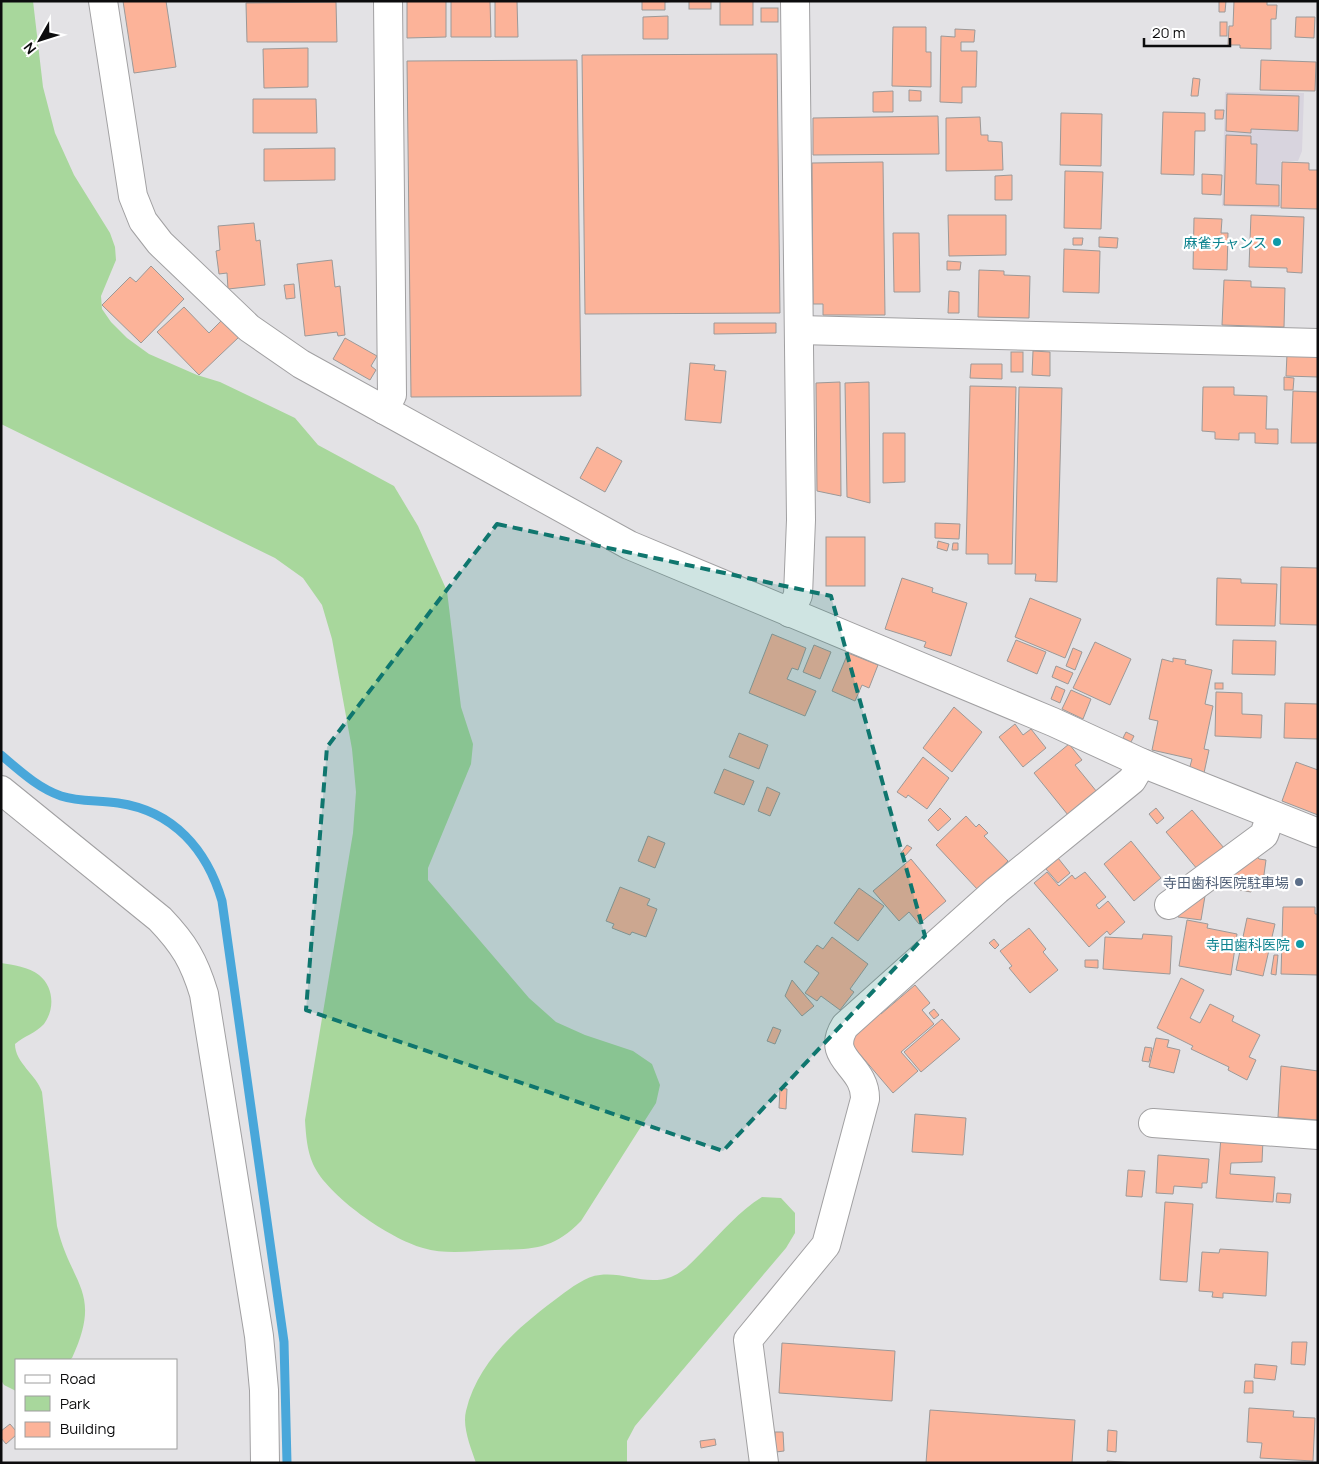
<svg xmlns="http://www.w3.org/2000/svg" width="1319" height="1464" font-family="Manrope,'Noto Sans JP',sans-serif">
<rect width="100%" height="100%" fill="#e3e2e5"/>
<path fill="#d8d4de" d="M1225,92L1304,93L1302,151L1298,161H1281L1280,208L1222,206Z"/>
<g fill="#a8d79c">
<path d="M1,1H33L43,87L55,133L74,175L110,233L115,247L116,260L101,296L102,309L111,322L127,338L149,354L197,375L220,382L295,418L318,445L394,486L418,526L447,591L461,707L473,744L471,764L428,868V880L529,998L556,1022L585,1035L633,1051L652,1064L660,1085L656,1103L581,1221C553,1250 533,1249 495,1250C471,1251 446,1255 423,1248C390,1239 327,1196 313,1164C307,1150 306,1136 305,1120L353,833L356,792L352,749L332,639L322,605L303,578L275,558L1,424Z"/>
<path d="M1,963C13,965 29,967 39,975C54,987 55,1009 44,1024C36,1033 24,1036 15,1044C15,1063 36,1074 42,1092L57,1226C71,1286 103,1291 72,1358L69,1360H16V1391L4,1385L1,1380Z"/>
<path d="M762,1197L781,1198L795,1213V1233L786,1248L635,1426L627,1441V1463H476C471,1448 462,1427 466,1411C478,1360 521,1325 560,1296C571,1288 586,1276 600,1275C625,1272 646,1286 671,1277C684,1272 694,1260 703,1251C722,1232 739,1211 762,1197Z"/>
</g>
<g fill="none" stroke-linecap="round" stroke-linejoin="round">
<path stroke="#49a7da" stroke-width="9" d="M1,755C20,771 38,788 61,796C79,802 99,800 118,803C174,811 207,850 222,901L284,1342L287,1463"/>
</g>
<g fill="#fcb399" stroke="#9c9998">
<path d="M123,1H166L176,67L134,73Z"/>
<path d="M407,1H446V37L407,38Z"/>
<path d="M451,1H490L491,37H451Z"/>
<path d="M495,1H517L518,37H495Z"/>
<path d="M642,1H677L665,2V10H642Z"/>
<rect x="689" y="1" width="22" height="8"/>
<rect x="720" y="1" width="33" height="24"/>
<path d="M1219,1H1226L1225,12H1219Z"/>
<path d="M1234,1H1267V5H1277L1276,19H1271V49L1240,48V45H1228L1229,26H1233Z"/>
<path d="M336,2L337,42H247L246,3Z"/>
<rect x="761" y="8" width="17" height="14"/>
<path d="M668,16V39H643V17Z"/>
<path d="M1296,17H1315L1314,38L1295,37Z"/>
<rect x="1220" y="22" width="7" height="14"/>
<path d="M893,27H926V52H931V87L892,86Z"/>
<path d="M955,29L975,30L974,42H961V51H977L976,87H962V103L940,102L941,36L955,37Z"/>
<path d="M308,48V87L264,88L263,49Z"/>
<path d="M777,54L780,313L585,314L582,55Z"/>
<path d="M577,60L581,396L411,397L407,61Z"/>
<path d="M1261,60L1316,62L1315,91L1260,90Z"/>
<path d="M1193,78L1200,79L1198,96H1191Z"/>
<path d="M909,90L921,91V101H909Z"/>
<path d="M893,91V112H873V92Z"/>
<path d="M1227,94L1299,96L1298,131L1251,129V133L1226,131Z"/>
<path d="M253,99H316L317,133H253Z"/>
<path d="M1215,110H1224L1223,119H1215Z"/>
<path d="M1163,112L1205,113V131H1195L1194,175L1161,174Z"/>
<path d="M1061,113L1102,114L1101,166L1060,165Z"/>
<path d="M938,116L939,154L813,155V118Z"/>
<path d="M980,117L981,135H988V141L1002,142L1003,170L946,171V118Z"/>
<path d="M1226,135L1251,136V144H1257L1256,184L1279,185V206L1224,205Z"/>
<path d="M335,148V180L264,181V149Z"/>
<path d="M883,162L885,315H823V304H813L812,163Z"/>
<path d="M1282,162L1309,163V170H1318V209L1281,208Z"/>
<path d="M1065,171L1103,172L1101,229L1064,228Z"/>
<path d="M1202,174L1222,175L1221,195L1202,194Z"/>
<path d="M1012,175V200H995V176Z"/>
<path d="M948,215H1006V255L949,256Z"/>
<path d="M1251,215L1304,217L1302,273L1287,272V268L1249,267Z"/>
<path d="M1194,218L1222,219L1221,233H1228L1227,270L1193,269Z"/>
<path d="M254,223L256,241L260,240L265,285L228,289L227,273L219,274L216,251L220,250L218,226Z"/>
<path d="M893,233H919L920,292H894Z"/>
<path d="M1099,237L1118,238L1117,248L1099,247Z"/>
<path d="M1073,238H1083L1082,245H1073Z"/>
<path d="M1064,249L1100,251L1099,293L1063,292Z"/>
<path d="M332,260L335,287L340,286L345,335L338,336L337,332L305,336L297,264Z"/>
<path d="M947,261L961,262L960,270H947Z"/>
<path d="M151,266L184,299L141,343L102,305L130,277L136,282Z"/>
<path d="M979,270L1004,271V275L1030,276L1029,318L978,317Z"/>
<path d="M1224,280L1251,281V287L1285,288L1284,327L1222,325Z"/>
<path d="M294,284L295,298L286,299L284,285Z"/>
<path d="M949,291L959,292V313H948Z"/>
<path d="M184,307L209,333L223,319L239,337L199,375L157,332Z"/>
<path d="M714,323H776V333L714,334Z"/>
<path d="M345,338L377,356L371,366L376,370L370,380L333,359Z"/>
<path d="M1033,351L1050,352V376L1032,375Z"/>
<rect x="1011" y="352" width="12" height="20"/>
<path d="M1287,354L1318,355V377L1286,376Z"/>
<path d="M690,363L715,365L714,370L726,371L721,423L685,420Z"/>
<path d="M971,364H1002V379L970,378Z"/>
<path d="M1284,377L1294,378L1293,390H1284Z"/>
<path d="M840,382L841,496L817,491L816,383Z"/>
<path d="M869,382L870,503L847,497L845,383Z"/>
<path d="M970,386L1016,387L1012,564H988V554H966Z"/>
<path d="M1019,387L1062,388L1057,582L1035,581L1036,574H1015Z"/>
<path d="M1203,387H1234V395L1267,396L1266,429H1278V444L1255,443V433H1239V440L1215,439V432L1202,431Z"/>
<path d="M1293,391L1318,392V443H1291Z"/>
<path d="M883,433H905V482L883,483Z"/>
<path d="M597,447L622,461L605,492L580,478Z"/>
<path d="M935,523L960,524L959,539L935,538Z"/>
<rect x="826" y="537" width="39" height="49"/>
<path d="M938,541L949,544L947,551L937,548Z"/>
<path d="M953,543H958V550H952Z"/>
<path d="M1281,567L1318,568V625L1280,624Z"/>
<path d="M902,578L933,588L932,592L967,603L951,656L924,647L926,642L885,629Z"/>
<path d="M1217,578L1241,579V583L1277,584L1275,626L1216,625Z"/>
<path d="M1030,598L1081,619L1065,658L1015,637Z"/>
<path d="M772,634L806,648L798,670L792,668L787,679L816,691L805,716L749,693Z"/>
<path d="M1016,640L1046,652L1037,674L1007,661Z"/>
<path d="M1233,640L1276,641L1275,675L1232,674Z"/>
<path d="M1095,642L1131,659L1110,705L1073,688Z"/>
<path d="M814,645L831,652L820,679L803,672Z"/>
<path d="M1073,648L1082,652L1075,670L1066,666Z"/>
<path d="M848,653L878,665L869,688L862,685L855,701L832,691Z"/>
<path d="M1173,658L1186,660L1185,664L1212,670L1205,704L1213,706L1204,749L1209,750L1204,773L1189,770L1192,759L1152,750L1158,721L1149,719L1162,659L1173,662Z"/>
<path d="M1056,666L1073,673L1068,684L1052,677Z"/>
<rect x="1215" y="683" width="8" height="6"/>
<path d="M1056,686L1065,690L1060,703L1051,699Z"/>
<path d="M1071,690L1091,699L1083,719L1062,709Z"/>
<path d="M1216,692L1242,693V714L1262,715L1261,738L1215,736Z"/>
<path d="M1285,703L1318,704V739L1284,738Z"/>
<path d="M954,707L982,732L952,772L923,748Z"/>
<path d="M1015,724L1023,735L1031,729L1046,748L1023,767L999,737Z"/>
<path d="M1126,732L1134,736L1131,742L1123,738Z"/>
<path d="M739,733L768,745L759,769L729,757Z"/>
<path d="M1069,744L1082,760L1075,765L1097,792L1068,815L1034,773Z"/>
<path d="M923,757L949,778L927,809L908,795L906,798L897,792Z"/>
<path d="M1296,762L1318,770V815L1282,801Z"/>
<path d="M724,769L754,781L744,805L714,793Z"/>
<path d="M767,787L780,793L770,816L758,811Z"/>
<path d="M940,808L951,819L938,831L928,820Z"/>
<path d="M1156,808L1164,818L1157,824L1149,814Z"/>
<path d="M1192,810L1224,848L1198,870L1166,832Z"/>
<path d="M966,816L976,827L979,824L988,833L984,836L1008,861L978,890L936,845Z"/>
<path d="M648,836L665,843L655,868L638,861Z"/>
<path d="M1131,841L1161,878L1134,901L1104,864Z"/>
<path d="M907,845L912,848L905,856L901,853Z"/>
<path d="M1252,850L1259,859L1266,860L1263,882L1253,880L1251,892L1228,888L1230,880L1223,872Z"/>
<path d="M1058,858L1070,873L1058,883L1046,869Z"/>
<path d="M911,859L946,901L919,924L909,912L899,921L873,891Z"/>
<path d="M1047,872L1059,886L1072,875L1075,879L1085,872L1106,897L1096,905L1099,909L1108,901L1125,922L1110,935L1107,931L1089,947L1034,883Z"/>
<path d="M620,887L650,899L647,905L657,909L646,937L632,932L630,935L612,928L614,924L606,921Z"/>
<path d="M859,888L884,906L858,941L834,923Z"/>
<path d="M1206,890L1201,920L1178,917L1181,901Z"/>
<path d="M1283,907H1315V914H1318V975L1281,974Z"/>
<path d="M1247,918L1275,924L1263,976L1236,970Z"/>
<path d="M1187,920L1208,924L1207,928L1237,934L1231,975L1179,966Z"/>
<path d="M1029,928L1046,949L1043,952L1058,970L1030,993L1009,968L1012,966L1000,951Z"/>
<path d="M1143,934L1172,936L1170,974L1103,969L1105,937L1142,939Z"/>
<path d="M832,937L868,964L850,989L854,992L840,1010L821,996L817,1001L805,993L819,973L804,962L817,945L823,949Z"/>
<path d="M994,939L999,945L995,949L989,943Z"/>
<path d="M1274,955H1278L1276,975L1271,974Z"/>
<path d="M1085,960H1098V968L1085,967Z"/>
<path d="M1181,978L1204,990L1190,1018L1200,1023L1210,1004L1234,1016L1232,1021L1260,1035L1249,1057L1256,1060L1247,1080L1228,1070L1229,1067L1191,1049L1193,1046L1157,1028Z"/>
<path d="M792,980L814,1006L802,1016L785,996Z"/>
<path d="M915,985L930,1003L922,1010L934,1024L901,1052L918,1071L893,1093L846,1038L878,1011L881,1014Z"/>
<path d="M934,1009L939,1015L934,1019L929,1013Z"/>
<path d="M942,1019L960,1039L921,1072L904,1052Z"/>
<path d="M773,1027L781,1030L775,1044L767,1041Z"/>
<path d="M1156,1038L1169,1040L1167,1047L1180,1050L1174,1073L1149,1067Z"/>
<path d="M1145,1047L1152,1048L1149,1062L1142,1061Z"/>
<path d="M1281,1066L1318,1071V1120L1278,1117Z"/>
<path d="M780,1088L787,1089L786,1109L779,1108Z"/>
<path d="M915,1114L966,1118L963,1155L912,1152Z"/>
<path d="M1221,1137L1263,1140L1262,1162L1231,1163L1230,1174L1275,1177L1273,1202L1216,1198Z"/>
<path d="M1158,1155L1209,1159L1207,1183H1202V1188L1174,1186L1173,1194L1156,1193Z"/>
<path d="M1128,1170L1145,1171L1142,1197L1126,1196Z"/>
<path d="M1277,1193L1291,1194L1290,1203L1276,1202Z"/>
<path d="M1165,1202L1193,1204L1187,1282L1160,1280Z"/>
<path d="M1220,1249L1268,1252L1266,1296L1223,1293V1298L1212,1297L1213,1292L1199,1291L1202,1252L1219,1253Z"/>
<path d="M1292,1342H1307L1305,1365L1291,1364Z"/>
<path d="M782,1343L895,1351L892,1401L779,1393Z"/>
<path d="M1255,1364L1277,1366L1275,1380L1254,1378Z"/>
<path d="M1245,1381H1253V1393H1244Z"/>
<path d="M1249,1408L1294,1411L1293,1417L1315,1418L1313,1461L1260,1458L1262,1443L1247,1442Z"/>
<path d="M930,1410L1075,1420L1072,1463H926Z"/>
<path d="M10,1424L16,1431V1435L6,1444L1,1438V1431Z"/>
<path d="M1108,1430L1117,1431L1116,1452L1107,1451Z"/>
<path d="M775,1432H783L784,1451L776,1452Z"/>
<path d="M715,1439L716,1445L701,1448L700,1441Z"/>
<path d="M1107,1461L1138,1463H1107Z"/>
</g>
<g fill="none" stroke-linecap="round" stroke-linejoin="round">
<defs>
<g id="street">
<path d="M103,1L133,196L143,221L160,243L249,328L301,364L629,545L1053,722L1142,763L1318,833"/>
<path d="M799,330L1318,343"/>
<path d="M384,410L392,395L388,1"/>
<path d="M790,613L798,595L801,520L795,1"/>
<path d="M1,790L160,919C184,944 194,961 204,994L259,1336L264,1390L265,1463"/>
<path d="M1169,905L1264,835L1271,815"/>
<path d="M1153,1123L1318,1135"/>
<path d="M764,1463L748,1340L826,1245L865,1099C866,1065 824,1059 845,1026L997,890L1132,780L1142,763"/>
</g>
</defs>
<use href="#street" stroke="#a1a0a2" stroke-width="30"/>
<use href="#street" stroke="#fff" stroke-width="28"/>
</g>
<path fill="#0f766e" fill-opacity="0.2" stroke="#0f766e" stroke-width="4" stroke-dasharray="10 6" stroke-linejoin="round" d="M497,524L831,596L925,936L723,1151L306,1010L327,747Z"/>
<g fill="#0f9aa8" stroke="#fff" stroke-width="2">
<circle cx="1277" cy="242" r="5"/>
<circle cx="1300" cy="944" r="5"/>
</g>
<circle fill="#5c6f8a" stroke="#fff" stroke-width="2" cx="1299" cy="882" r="5"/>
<g text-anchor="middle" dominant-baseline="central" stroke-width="4.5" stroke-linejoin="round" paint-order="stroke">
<g font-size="14" fill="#0d838f" stroke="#fff" text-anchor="end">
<text x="1267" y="242">麻雀チャンス</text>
<text x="1290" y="944">寺田歯科医院</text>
</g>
<g font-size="14" fill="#4e5e75" stroke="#fff" text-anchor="end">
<text x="1289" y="882">寺田歯科医院駐車場</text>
</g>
</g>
<rect width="1319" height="1464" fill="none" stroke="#0c0c0d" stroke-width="5"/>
<rect x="15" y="1359" width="162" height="90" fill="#ffffff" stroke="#9e9e9e"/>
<rect x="25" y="1375" width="25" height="8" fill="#ffffff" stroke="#9e9e9e"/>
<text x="60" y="1384" font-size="15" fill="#0c0c0d">Road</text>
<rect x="25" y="1396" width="25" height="15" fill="#a8d79c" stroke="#9e9e9e"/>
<text x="60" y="1409" font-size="15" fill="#0c0c0d">Park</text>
<rect x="25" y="1422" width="25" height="15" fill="#fcb399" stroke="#9e9e9e"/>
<text x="60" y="1434" font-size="15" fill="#0c0c0d">Building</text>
<g transform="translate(40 40) rotate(231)" stroke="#ffffff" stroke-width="4" paint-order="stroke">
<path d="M0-4L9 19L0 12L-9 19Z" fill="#0c0c0d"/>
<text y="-8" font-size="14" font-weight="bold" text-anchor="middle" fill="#0c0c0d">N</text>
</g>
<path d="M1144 38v8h86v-8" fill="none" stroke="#0c0c0d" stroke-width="2.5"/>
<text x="1152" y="38" font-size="15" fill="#0c0c0d" stroke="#ffffff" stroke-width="4" paint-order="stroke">20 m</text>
</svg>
